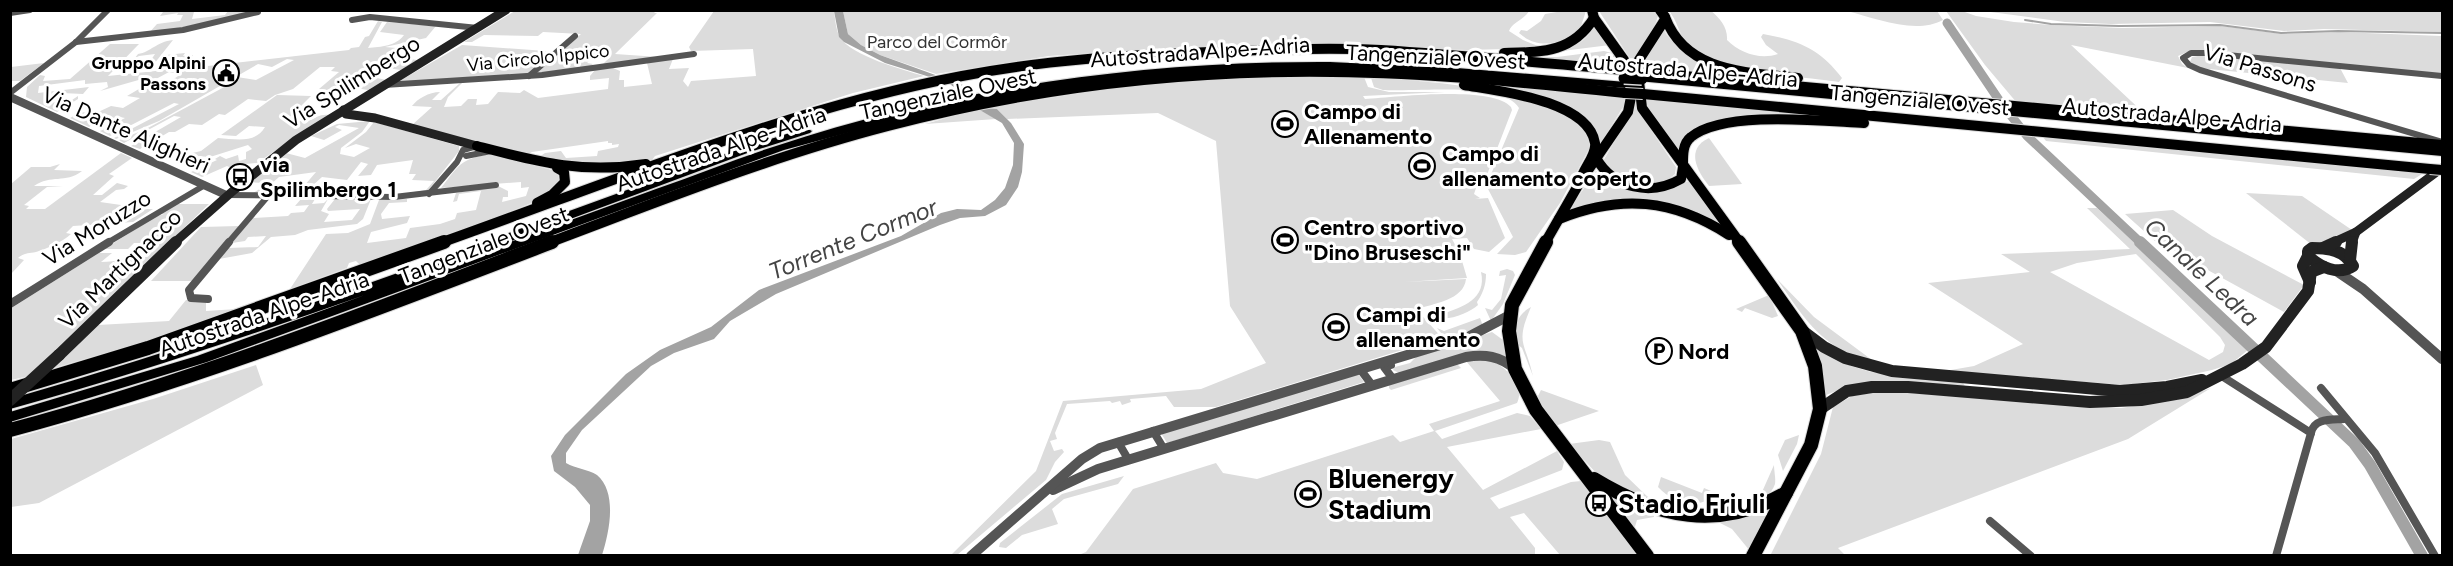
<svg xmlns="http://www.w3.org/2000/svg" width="2453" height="566" font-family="Figtree,sans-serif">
<rect width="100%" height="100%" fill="#fff"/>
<g fill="#dcdcdc" fill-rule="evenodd">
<path d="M174,10L204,11L194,12L192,19L225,15L228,11H262L148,34L157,24L180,21L183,15H177L178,13L160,16L163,12Z"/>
<path d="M1655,10L1658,16C1654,33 1638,46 1633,63L1599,11Z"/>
<path d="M515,11H656L654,13H657L615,54L659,57L603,64L610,57L594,56L587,63L593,64L589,67L536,74L581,34L543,32L538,36L484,35L472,42H464Z"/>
<path d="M714,11H834C835,18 836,31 840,37C851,56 904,70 924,76L853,93L655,156L652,160L616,167L536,159L545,153L561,151L566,158L597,156L598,151L618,147L619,144L612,145V143H608V141L532,152L527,155L412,125L432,107L412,106C417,99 429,92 440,92L432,100H441L460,83H462L448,97L444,107L461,106L468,99H477L476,105L488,104L498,92L520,93L524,90L538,98L608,89L609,78L590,80V76L595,70L613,68L620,71L619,80H624V87L652,84L647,63L673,59L669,69L689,68L683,81L688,87L691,81L756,76L753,49L691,51L689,47Z"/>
<path d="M843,11H1529C1524,20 1512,22 1509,31L1523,40L1543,48L1467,50L1295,45L1168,48L1049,56L936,74L880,55L861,45L848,34Z"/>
<path d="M1563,11H1586L1578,35C1558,43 1538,50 1519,33L1521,30L1527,31L1541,21L1545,14Z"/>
<path d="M1669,11H1711C1720,18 1728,28 1727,40C1740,53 1760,60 1778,54L1766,45L1761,37L1763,34C1798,40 1820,49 1842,78L1839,82C1802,77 1721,71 1693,49C1679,39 1679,23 1669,11Z"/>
<path d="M1847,11H1937L1943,20C1915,35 1875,18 1847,11Z"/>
<path d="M1946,11H1962L1976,16L2014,22L2051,25L2122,28L2221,26L2282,34L2339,32L2442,36V74L2187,52L2178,56L2182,64L2188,68L2071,45L2146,115L2017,103L1985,65Z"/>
<path d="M2442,11V32L2324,29L2284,31L2210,22L2111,24L2065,22L1983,11Z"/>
<path d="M378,21L382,22L368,48C381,47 396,46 404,35L380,32L387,22L436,26L426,38L385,47L396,48L386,56L417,60L401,70L373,66L368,70L376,71L368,76L386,80L368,90L356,88L348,93L319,89L339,72L331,71L335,67H320L293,89L275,95L266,101L248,99L225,115L219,114L202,125L189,124L175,132H169L140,149L131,146L181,117L174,116L124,143L119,140L146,129L228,85L237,77L256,80L294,60L287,59L272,67L258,64L159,121L116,139L114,138L179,104L174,103L110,136L100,131L125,118L120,117L108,123L100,120L89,127L70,118L81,112L94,114L111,106L123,108L140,98L127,96L144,86L162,87L181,74L169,72L156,79H142L100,91L108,87L107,82L85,84V80L39,86L38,93L89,87L83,94L62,93L47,101L66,104L78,96V99L57,112L26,97L27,87L40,75L45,76L43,81L70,79L110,44H139L108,76L165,70L178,57L163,58L166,55L185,53L183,56L193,55L185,68H192L185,71L188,72L199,67L349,50L351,48L359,47L365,37L369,36Z"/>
<path d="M1594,25L1610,45L1546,53C1566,49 1586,46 1594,25Z"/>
<path d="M1664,29C1675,67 1820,83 1858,90L1641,70L1642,64Z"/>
<path d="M173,40L150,69L122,72L129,64L151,60L155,54L139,56L135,58L138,54C151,52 156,42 173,40Z"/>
<path d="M462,45L546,51L542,55L547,56L526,75L396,83Z"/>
<path d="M1604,51L1616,54L1623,65L1530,57H1557Z"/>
<path d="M2204,55L2340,68L2348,83L2199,68L2190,62L2192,57Z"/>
<path d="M44,63L20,81H11V67Z"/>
<path d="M1271,75L1364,77L1368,87L1389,92H1445L1363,96L1365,99C1395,97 1492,85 1511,107L1512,110L1483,185L1476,188L1474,194L1480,198L1475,199L1488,198L1505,238L1489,252L1474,249L1467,238L1452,239L1460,254L1467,278L1404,282L1466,279C1464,300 1433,304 1416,309L1444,340L1437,342L1435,340L1216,407H1174L1166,396L1130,399L1131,402L1122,405L1120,401L1112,403L1110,401L1067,404L1055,433L1057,439L1050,441L1054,451L1062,449L1064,452L1055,462L1046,480L957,555L950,556L1036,471L1063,401L1201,389L1266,363L1230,306L1216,141L1158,113L1007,119L997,109L986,108L1138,84Z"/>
<path d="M1371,78C1411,79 1597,91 1589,149L1560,203L1526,252L1515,255L1497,254L1513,237L1488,189L1489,179L1519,108C1504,81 1412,92 1383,90L1374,87Z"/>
<path d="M1442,80L1625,97V104L1601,142L1594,129L1520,94Z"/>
<path d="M277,95L311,96L290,117C296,119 300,123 308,121C317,118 319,114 329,115L257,163L245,164L235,170L227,166L202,177L191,172L217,160L215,159L220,156L226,159L238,155L239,161L246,159V152L252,149L248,145L210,157L184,155L201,151L218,138C236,139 255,144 265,127L249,126L236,136L221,135Z"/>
<path d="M1645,99L1906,122L1749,119L1721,121L1678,150L1649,110Z"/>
<path d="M1635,102L1640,114L1676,167L1675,174C1661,188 1626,185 1612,173C1608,170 1606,164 1603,161L1630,116Z"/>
<path d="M978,109L996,119L925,124Z"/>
<path d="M370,121L362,132L341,148L340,154L354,157L370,148L356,144L345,148L366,132L374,122L459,146V151L427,192H414L426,190L434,181L412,180L416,174H409L413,160L377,165L371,175L358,176L368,164L361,162L347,180L322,177L311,187L331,189L339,184L330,194L298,193L316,172L279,177L261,193H253L263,187L261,186L264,183L248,182L286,153L305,158L359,128L339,125L335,127L342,130L324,140L311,136L337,124Z"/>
<path d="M2043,137L2427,171L2414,179L2046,141Z"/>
<path d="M1709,138L1742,184L1709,186C1697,171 1685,149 1709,138Z"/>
<path d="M121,153L132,158L109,174L114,176L93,195H102L117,183L128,186L124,189L116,190L100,202L128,206L143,205L140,209H153L133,222L73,226L66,233L71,234C62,242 48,248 36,252C28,254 25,252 18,258L24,260L11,274V184L31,167H50L60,164L54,170L82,171C65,184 51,174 34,186H63L47,187L24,205L29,206L26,209H45Z"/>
<path d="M490,154L552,170L558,174L560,184L541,199L497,217L360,265L356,261L349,263L347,268L290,289L326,234L348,233L370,224L379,200L407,199V202L389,203L381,214L382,219L410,216L407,223L371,232L367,243L406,238L410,228L440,224L455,219L457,213L476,210L481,191L459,194L457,201L453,202L456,193L498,186L508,191V197H503L502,202L526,196L529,187L521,188V182L441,188C459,165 460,159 490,154Z"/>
<path d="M1596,171C1611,187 1646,194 1667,190C1675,188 1682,183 1689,181L1721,225L1704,217L1603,202L1569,210Z"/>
<path d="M2246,193L2302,196L2352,230L2328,243L2312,245Z"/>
<path d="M301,199H315L312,204L324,203L328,199L321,211L329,214L324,222L352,220L360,209L328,211L327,209L335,199H371L363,219L357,224L308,230L295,235L271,237L252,253L219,259L228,248L258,247L266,236L248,237L245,241L232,243L253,218L288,216L291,213L304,212L309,205L295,206Z"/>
<path d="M176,204H209L29,376L11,380L10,309L99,253H112L101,262C117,262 130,257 147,257L160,243H134L128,249H104L155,217L164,214H160Z"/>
<path d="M2087,208H2097L2249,349L2231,364L2212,370L2167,380L2124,385L1945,371L1974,366L2023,344L1928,283L2030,272L2001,254L2130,249ZM2136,254L2220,337L2225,345L2223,352L2209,360L2050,272L2077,263Z"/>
<path d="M2173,210L2212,236L2304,285L2284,312L2155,241L2125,214Z"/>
<path d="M239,226L192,281H151L201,227Z"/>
<path d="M1507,269L1513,271L1515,275L1503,304L1491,321L1485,308L1492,310L1501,299L1506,275L1499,276L1500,271Z"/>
<path d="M1481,272L1486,274C1486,285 1483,293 1477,302L1478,305C1469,313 1448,322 1436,317L1434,313L1440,309L1442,314C1463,307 1487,299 1481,272Z"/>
<path d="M1777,279L1814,317L1876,363C1824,351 1805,320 1777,279Z"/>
<path d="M1769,295L1778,316L1772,318L1745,308L1742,312L1736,309Z"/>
<path d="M186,300L206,301V311L237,309L173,333L54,368L98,325L169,321Z"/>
<path d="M1531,307C1515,344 1525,341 1533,376L1522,348L1516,343C1515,326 1516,315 1531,307Z"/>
<path d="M1480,318L1483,326L1446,339L1437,328L1444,331Z"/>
<path d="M1492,332L1503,340L1507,357L1485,351H1474L1399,373L1393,370L1395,367L1410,363L1416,357Z"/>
<path d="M1815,347L1851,366L1871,372L1962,381L1966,388L1849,386L1826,395Z"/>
<path d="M1491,359C1505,368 1526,384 1517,403L1435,431L1442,439L1517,413L1530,416L1541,429L1447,447L1483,490L1557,451L1564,462L1562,470L1490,498L1499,509L1571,482L1581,481L1640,555H1560L1524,513L1510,517L1535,548V555L1076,556L1086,552L1133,489L1216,463L1223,473L1257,479L1393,435L1400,442L1434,431L1429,424L1500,401L1466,361Z"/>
<path d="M1457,364L1461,368L1391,390L1389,388V385Z"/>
<path d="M256,365L263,385L39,503L11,507V439L153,399Z"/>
<path d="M1358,374L1364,382L1167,443L1161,433Z"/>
<path d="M2211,388L2128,439L1838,548L1845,555L1770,556L1821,454L1833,407L1852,396L1883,391L2121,408L2179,399Z"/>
<path d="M1541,390L1599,411L1555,426L1541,407L1538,396Z"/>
<path d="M1799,435L1797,444L1783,471L1778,455L1785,440Z"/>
<path d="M1599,440L1610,442L1625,475L1653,502L1599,476L1569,444Z"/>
<path d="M1774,465C1774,471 1776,479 1775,484C1767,509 1722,510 1702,509L1728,499L1753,496L1762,492Z"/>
<path d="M1124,476L1118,484L1064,499L1052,509L1058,524L1022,535L1006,548L999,547L1000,543L1062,494Z"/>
<path d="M1661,477L1702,493L1704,488L1711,491L1712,495L1711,499C1690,509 1673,502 1658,487Z"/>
<path d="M1604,491L1654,512V517L1637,520L1634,530Z"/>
<path d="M1773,507L1750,551L1732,529L1716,521L1738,519Z"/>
</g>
<path fill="#a3a3a3" d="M834,11H843L848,34L861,45L880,55L963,85L986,108L997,109L1011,123L1024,144L1022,172L1018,187L1006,205L985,216L960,218L940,225L776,294L730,321L714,339L674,353L651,366L582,430L566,453V463C576,469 588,469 597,475C618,493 609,533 602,555H578L590,521V505L575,487L554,471L551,456L565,435L626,374L660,350L711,327L759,290L901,236L941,213L957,209L981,210L995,200L1005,188L1013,165L1014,143L1002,123L978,109L949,83L885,63L844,42L839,37Z"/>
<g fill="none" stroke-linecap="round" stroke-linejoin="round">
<path stroke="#a3a3a3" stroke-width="2" d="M2025,20L2051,24L2119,26L2220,25L2281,33L2338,31L2442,33"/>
<path stroke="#a3a3a3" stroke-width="9" d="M1947,23L2001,103L2027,136L2141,243"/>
<path stroke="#a3a3a3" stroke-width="12" d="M2140,242L2354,443L2370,465L2422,556"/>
<defs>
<g id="primary-far1">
<path d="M1660,10L1665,17L1664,21L1637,63L1642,108L1740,243"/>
<path d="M1596,158C1614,189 1651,196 1681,179L1683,167"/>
<path d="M1559,219C1621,194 1673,199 1729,235"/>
<path d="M1545,243L1580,182L1628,112L1631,97V84L1624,60L1594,18L1592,10"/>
</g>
<g id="primary">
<path d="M1546,242L1512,305L1509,331L1515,369L1536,410L1647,556"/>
<path d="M1739,242L1802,331L1815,366L1820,409L1811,445L1753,556"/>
<path d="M1594,479C1658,518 1719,531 1786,493"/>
</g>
<g id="trunk-far1">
<path d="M1665,17C1686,73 1747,72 1798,78"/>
<path d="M1504,53C1542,52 1572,53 1594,18"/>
<path d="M1641,72L2442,145"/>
<path d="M1464,85C1498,91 1588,100 1595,143C1597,156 1582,169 1580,182"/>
<path d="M1643,94L2430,169"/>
<path d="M477,146C539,162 582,174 646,164"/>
<path d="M1683,167C1683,157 1682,144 1691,137C1724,110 1822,121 1864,123"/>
<path d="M537,203L552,195L565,182L564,172L557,168"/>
<path d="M440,243C612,182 783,110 962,76C1044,60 1127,55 1210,52C1267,50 1325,47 1381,50C1462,55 1543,63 1624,70"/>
<path d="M548,243C660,201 772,156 888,126C1033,88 1183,70 1332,72C1430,73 1528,83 1625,93"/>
</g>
<g id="trunk">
<path d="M10,390L148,348L444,242"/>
<path d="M10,430C194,381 374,310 552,242"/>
</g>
<g id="motorway">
<path d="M1330,62L1457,68L1626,82L1631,85L1626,88L1415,71L1288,68L1159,75L1095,82L968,103L906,117L784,150L207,362L10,422V412L197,356L365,295C248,336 130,376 10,409V399C259,328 499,236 742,148L802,129L806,128L812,131L810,133L750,152L420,275C498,246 577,218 656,189C696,175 735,159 776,146C954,87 1143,61 1330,62Z"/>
<path d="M1642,76L2442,149V156L1638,81L1637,79Z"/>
</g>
</defs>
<use href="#primary-far1" stroke="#dbdbdb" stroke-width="12"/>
<use href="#primary" stroke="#dbdbdb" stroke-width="16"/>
<use href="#trunk-far1" stroke="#dbdbdb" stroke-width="12"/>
<use href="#trunk" stroke="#dbdbdb" stroke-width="16"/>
<use href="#motorway" stroke="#dbdbdb" stroke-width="2"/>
<g stroke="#555" stroke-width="6">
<path d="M10,13L30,10"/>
<path d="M352,20L370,17L478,28"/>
<path d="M76,42L183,30L258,12"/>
<path d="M529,76L575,36"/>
<path d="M2442,76L2207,53H2191L2183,58L2189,65L2200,70L2442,142"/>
<path d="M384,85L542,75L694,54"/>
<path d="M10,93L76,42L108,10"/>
<path d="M466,156L491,151"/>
<path d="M429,194L457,162L463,150L477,146"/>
<path d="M226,195L394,197L496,185"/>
<path d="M107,243L205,185"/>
<path d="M228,243L268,196"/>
</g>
<g stroke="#555" stroke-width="8">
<path d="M208,299L191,298L189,290L229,242"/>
<path d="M10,304L109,242"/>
<path d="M1391,365L1384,367L1393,379"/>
<path d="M1360,369L1372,385"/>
<path d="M2220,375L2311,433L2276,556"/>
<path d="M2321,388L2375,453L2435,556"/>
<path d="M1153,431L1164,449"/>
<path d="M2311,433C2314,418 2331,420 2344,419"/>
<path d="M1118,442L1128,459"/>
<path d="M1990,521L2031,556"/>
</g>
<path stroke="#555" stroke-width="8" d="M10,97L226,195"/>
<g stroke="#555" stroke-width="10">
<path d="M2335,270L2363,289L2442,359"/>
<path d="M1053,490L1098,469L1466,357C1485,354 1500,356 1515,369"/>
<path d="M971,556L1082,459L1100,448L1470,336L1510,315"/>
</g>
<g stroke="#222" stroke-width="9">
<path d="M343,110L346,114L375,118L477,146"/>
<path d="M174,243L234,190L296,140L506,10"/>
<path d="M2332,243L2356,232L2442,168"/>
<path d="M2352,243L2356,232"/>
</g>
<g stroke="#222" stroke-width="12">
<path d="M2312,248C2328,248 2345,250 2353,266C2338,276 2320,267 2308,256V251Z"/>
<path d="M2323,248L2336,242"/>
<path d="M2308,256L2303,266L2310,282"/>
<path d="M2350,260L2352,242"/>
<path d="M1804,332L1824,347L1845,358L1892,371L2120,391L2167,387L2202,380"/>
<path d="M59,355L176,242"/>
<path d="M1820,409L1847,391L1872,387H1908L2090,402L2141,400L2187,392L2242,364L2266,347L2308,291L2311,272L2324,267"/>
</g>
<use href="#primary-far1" stroke="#000" stroke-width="10"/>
<use href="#primary" stroke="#000" stroke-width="14"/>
<use href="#trunk-far1" stroke="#000" stroke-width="10"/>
<use href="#trunk" stroke="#000" stroke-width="14"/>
<use href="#motorway" fill="#000" fill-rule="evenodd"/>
<defs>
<g id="trunk-bridge">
<path d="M1624,70L1641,72"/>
<path d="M1625,93L1643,94"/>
<path d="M2430,169L2442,170"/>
</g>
<path id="motorway-bridge" d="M1624,78L1642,79"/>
</defs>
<use href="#trunk-bridge" stroke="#dbdbdb" stroke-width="12" stroke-linecap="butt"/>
<use href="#motorway-bridge" stroke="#dbdbdb" stroke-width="14" stroke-linecap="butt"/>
<path stroke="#222" stroke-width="12" d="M10,400L59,355"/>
<use href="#trunk-bridge" stroke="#000" stroke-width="10"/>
<use href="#motorway-bridge" stroke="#000" stroke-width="11"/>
</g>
<defs>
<symbol id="civic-ring" viewBox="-11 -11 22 22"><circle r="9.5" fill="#fff" stroke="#000" stroke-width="1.5"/><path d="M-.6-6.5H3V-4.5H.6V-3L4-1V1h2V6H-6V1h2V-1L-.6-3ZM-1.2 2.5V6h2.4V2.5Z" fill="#000"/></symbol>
<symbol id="stadium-ring" viewBox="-11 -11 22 22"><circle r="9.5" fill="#fff" stroke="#000" stroke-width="1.5"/><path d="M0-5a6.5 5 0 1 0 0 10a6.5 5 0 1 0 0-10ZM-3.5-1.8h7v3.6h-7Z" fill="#000"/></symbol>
<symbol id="bus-ring" viewBox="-11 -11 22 22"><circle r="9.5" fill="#fff" stroke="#000" stroke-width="1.5"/><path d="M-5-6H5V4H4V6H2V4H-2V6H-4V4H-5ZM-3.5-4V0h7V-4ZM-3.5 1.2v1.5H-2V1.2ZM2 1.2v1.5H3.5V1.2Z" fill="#000"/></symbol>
<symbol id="parking-ring" viewBox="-11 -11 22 22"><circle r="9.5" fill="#fff" stroke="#000" stroke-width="1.5"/><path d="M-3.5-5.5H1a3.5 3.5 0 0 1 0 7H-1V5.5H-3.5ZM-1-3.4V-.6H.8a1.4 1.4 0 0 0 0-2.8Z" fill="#000"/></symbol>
</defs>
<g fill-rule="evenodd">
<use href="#civic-ring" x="211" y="58" width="30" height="30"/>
<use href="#stadium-ring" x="1270" y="109" width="30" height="30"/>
<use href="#stadium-ring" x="1407" y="151" width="30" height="30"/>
<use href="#bus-ring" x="225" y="162" width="30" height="30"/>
<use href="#stadium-ring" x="1270" y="225" width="30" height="30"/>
<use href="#stadium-ring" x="1321" y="312" width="30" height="30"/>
<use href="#parking-ring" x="1644" y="336" width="30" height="30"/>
<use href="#stadium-ring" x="1293" y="479" width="30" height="30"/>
<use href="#bus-ring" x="1584" y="488" width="30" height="30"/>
</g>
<g text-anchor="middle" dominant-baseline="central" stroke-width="6" stroke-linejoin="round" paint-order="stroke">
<g font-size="18" fill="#333" stroke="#fff">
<text x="937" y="42">Parco del Cormôr</text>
</g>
<g font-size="18" fill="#000" stroke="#fff">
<text transform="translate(538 58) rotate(-6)">Via Circolo Ippico</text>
</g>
<g font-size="18" font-weight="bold" fill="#000" stroke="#fff" text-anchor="end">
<text x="206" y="63">Gruppo Alpini<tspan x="206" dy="21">Passons</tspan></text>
</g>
<g font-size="22" fill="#000" stroke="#fff">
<text transform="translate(1200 52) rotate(-4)">Autostrada Alpe-Adria</text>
<text transform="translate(1436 57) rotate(3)">Tangenziale Ovest</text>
<text transform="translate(2260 68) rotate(17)">Via Passons</text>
<text transform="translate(1688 70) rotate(5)">Autostrada Alpe-Adria</text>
<text transform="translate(352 82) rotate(-32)">Via Spilimbergo</text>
<text transform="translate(948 94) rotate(-12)">Tangenziale Ovest</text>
<text transform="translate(1920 100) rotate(5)">Tangenziale Ovest</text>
<text transform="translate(2172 115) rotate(5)">Autostrada Alpe-Adria</text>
<text transform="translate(126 130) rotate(24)">Via Dante Alighieri</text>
<text transform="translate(721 149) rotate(-19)">Autostrada Alpe-Adria</text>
<text transform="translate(97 228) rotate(-32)">Via Moruzzo</text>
<text transform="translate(484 245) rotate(-21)">Tangenziale Ovest</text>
<text transform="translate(120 269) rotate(-44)">Via Martignacco</text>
<text transform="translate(264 314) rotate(-19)">Autostrada Alpe-Adria</text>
</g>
<g font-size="22" font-weight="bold" fill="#000" stroke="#fff" text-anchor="start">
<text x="1304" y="111">Campo di<tspan x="1304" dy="25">Allenamento</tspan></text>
<text x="1442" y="153">Campo di<tspan x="1442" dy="25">allenamento coperto</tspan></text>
<text x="260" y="164">via<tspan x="260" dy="25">Spilimbergo 1</tspan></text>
<text x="1304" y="227">Centro sportivo<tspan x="1304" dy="25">"Dino Bruseschi"</tspan></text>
<text x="1356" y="314">Campi di<tspan x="1356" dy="25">allenamento</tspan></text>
<text x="1678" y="351">Nord</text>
</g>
<g font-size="24" font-style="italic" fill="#444" stroke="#fff">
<text transform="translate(853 239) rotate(-22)">Torrente Cormor</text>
<text transform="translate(2202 272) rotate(43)">Canale Ledra</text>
</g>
<g font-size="27" font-weight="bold" fill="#000" stroke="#fff" text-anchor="start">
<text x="1328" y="478">Bluenergy<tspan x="1328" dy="31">Stadium</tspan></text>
<text x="1618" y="503">Stadio Friuli</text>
</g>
</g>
<rect width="2453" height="566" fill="none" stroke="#000000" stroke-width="24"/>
</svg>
